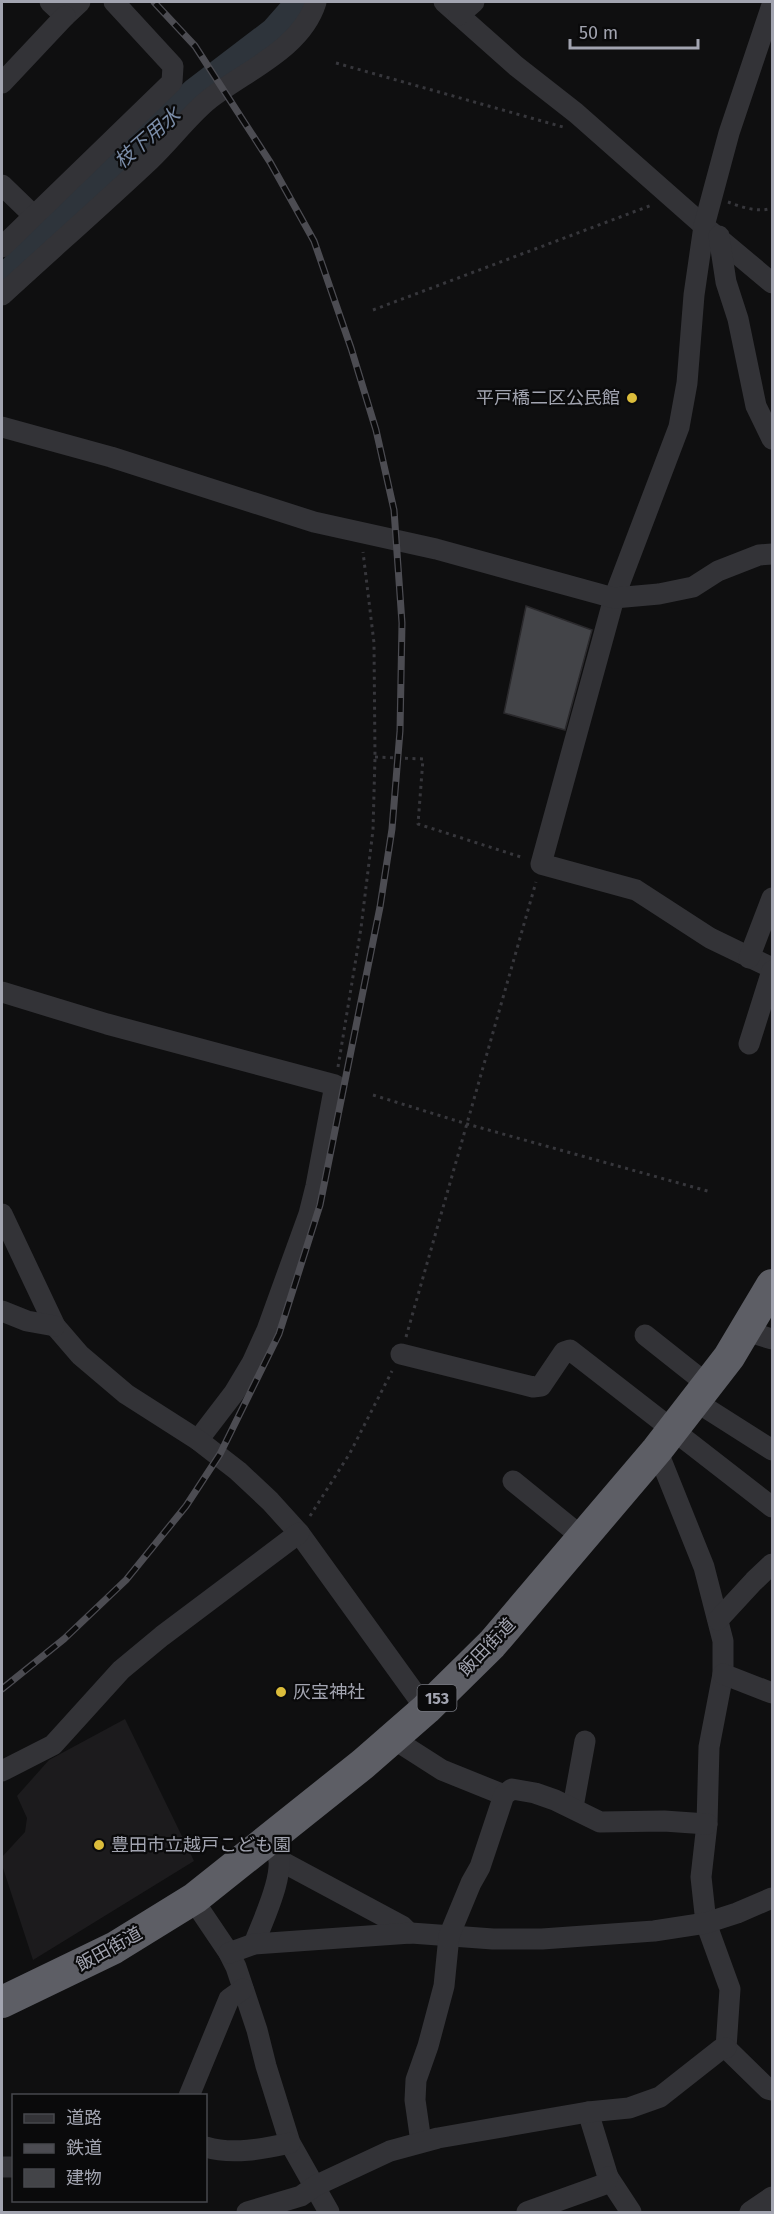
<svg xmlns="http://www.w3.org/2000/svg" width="774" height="2214" font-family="'Fira Sans','Noto Sans JP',sans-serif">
<rect width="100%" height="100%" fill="#0f0f10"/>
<path fill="#1c1b1d" d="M125,1719L194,1861L33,1960L2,1865V1857L25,1832L27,1818L17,1796L49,1760Z"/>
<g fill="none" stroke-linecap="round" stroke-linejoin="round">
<path stroke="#2e343b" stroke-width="30" d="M2,282L131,149L195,93L275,32L296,8L298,2"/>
</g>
<path fill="#434448" stroke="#2a292c" stroke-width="1.5" d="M526,606L592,630L565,730L504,713Z"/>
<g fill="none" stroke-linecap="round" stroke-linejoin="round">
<g stroke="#37373c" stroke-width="3" stroke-dasharray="3 4.5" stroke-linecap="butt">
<path d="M336,63L563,127"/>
<path d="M728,202C741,207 759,213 772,208"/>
<path d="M373,310L652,205"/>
<path d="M375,757L423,759L418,824L524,858"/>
<path d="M338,1067L361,928L373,830L375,757L374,643L363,552"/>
<path d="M373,1095L467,1124L711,1192"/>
<path d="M406,1337L536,882"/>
<path d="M310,1516L350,1453L392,1371"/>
</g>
<g stroke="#333337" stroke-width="21">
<path d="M50,2L65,16L80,2"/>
<path d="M444,2L516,66L576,113L704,226L772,283"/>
<path d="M772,5L729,133L704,226L694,295L687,383L679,427L614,598L541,864L636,890L710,938L772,968"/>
<path d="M459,15L474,2"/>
<path d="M2,83L65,16"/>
<path d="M2,185L33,215"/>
<path d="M719,236L726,282L738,319L756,406L772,439"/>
<path d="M2,247L172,82L173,66L114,2"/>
<path d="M2,295C51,250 101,206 150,160C170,141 187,118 207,101C244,71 301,50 316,2"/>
<path d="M2,427L111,457L314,522L436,549L614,598L659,594L693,587L718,571L759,555L772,554"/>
<path d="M749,958L772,898"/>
<path d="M2,992L107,1024L335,1085L316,1186L309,1214L267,1330L252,1363L234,1393L198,1440"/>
<path d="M749,1044L772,971"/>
<path d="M2,1214L55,1326L80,1355L126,1394L198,1440L238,1471L270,1501L299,1533L426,1709"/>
<path d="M2,1311L27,1321L55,1326"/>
<path d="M746,1331L772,1339"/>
<path d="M645,1335L708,1385"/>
<path d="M401,1354L533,1387L541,1386L564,1352L570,1350L772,1507"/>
<path d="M695,1401L772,1450"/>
<path d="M657,1450L704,1567L723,1641V1674L709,1747L707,1824L701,1877L706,1923L730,1989L726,2048L768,2089L772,2090"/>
<path d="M513,1481L582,1537"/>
<path d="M718,1620L754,1581L772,1564"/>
<path d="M723,1674L772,1693"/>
<path d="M392,1738L442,1770L504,1795"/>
<path d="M2,1771L53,1745L121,1670L162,1636L299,1533"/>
<path d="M573,1807L585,1741"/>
<path d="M279,1860L402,1926L409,1933"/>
<path d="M195,1898L200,1910L229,1953L236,1967L257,2030L266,2066L290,2143L329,2212"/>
<path d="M254,1944C262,1922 288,1870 276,1849"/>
<path d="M229,1953L254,1944L411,1933L493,1939H542L654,1931L706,1923L737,1913L772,1898"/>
<path d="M189,2096L229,1999L243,1989"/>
<path d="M588,2112L608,2177L631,2212"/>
<path d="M421,2142L415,2100L416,2080L428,2046L444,1986L449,1936L471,1883L480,1867L504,1795L512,1789L535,1793L555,1800L600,1822L664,1821L707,1824"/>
<path d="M206,2147C232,2155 263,2149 290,2143"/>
<path d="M2,2167H14"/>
<path d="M247,2212L301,2196L315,2186L390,2151L438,2138L588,2112L629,2108L660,2097L721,2049L726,2048"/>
<path d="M527,2212L605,2184L608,2177"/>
<path d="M750,2212L772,2197"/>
</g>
<path stroke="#5d5e65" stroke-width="32" d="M2,2002L114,1948L195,1898L363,1764L426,1709L492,1644L657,1450L729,1357L772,1285"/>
<defs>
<path id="rail" d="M2,1689L64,1639L126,1580L186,1506L220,1454L279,1334L320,1205L380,907L392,829L400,731L402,623L394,510L376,430L351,348L314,241L270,162L195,46L154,2"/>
</defs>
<use href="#rail" stroke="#4c4c52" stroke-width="7"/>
<use href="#rail" stroke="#0a0a0b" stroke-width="4.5" stroke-dasharray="14" stroke-linecap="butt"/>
</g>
<g fill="#dcbd3b" stroke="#0a0a0b" stroke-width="2">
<circle cx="632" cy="398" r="6"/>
<circle cx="281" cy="1692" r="6"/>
<circle cx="99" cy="1845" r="6"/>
</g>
<g text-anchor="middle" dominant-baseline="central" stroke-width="4.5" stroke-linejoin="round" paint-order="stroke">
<rect fill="#0a0a0b" stroke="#74767e" stroke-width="1.5" x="417.5" y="1685" width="39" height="26" rx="4.5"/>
<g font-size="16" font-weight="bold" fill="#a2a4b0">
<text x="437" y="1698">153</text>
</g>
<g font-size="18" fill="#a2a4b0" stroke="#0a0a0b" text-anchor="start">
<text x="620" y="398" text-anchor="end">平戸橋二区公民館</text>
<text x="293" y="1692">灰宝神社</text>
<text x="111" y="1845">豊田市立越戸こども園</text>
</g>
<g font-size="18" fill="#a2a4b0" stroke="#0a0a0b">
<text transform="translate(487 1647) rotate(-46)">飯田街道</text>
<text transform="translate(109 1949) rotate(-29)">飯田街道</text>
</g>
<g font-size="20" font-style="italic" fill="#7b8da8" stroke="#0a0a0b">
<text transform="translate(147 138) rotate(-41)">枝下用水</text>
</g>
</g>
<rect width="774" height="2214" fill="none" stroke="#a2a4b0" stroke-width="6"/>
<rect x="12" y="2094" width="195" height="108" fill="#0a0a0b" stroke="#47484d" stroke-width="1.5"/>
<rect x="24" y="2114" width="30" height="9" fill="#333337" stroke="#47484d" stroke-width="1.5"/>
<text x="66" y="2124" font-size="18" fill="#a2a4b0">道路</text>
<rect x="24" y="2144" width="30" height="9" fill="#4c4c52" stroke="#47484d" stroke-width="1.5"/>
<text x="66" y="2154" font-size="18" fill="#a2a4b0">鉄道</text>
<rect x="24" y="2169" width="30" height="18" fill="#434448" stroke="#47484d" stroke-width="1.5"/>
<text x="66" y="2184" font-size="18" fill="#a2a4b0">建物</text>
<path d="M570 39v9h128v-9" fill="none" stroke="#a2a4b0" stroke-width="3"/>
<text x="579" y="39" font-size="18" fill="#a2a4b0" stroke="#0a0a0b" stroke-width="4.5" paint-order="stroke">50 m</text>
</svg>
